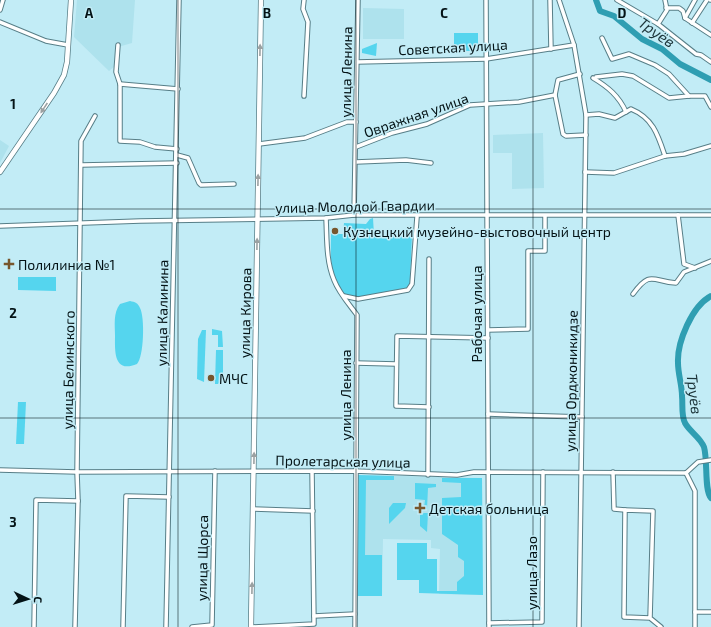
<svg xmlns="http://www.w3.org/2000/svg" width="711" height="627" font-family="'Exo 2',sans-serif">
<rect width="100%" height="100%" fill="#c2ecf6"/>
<g fill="#aee2ed">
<path d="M77,0H135L132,43L118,47L116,65L109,71L74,37Z"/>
<path d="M363,8L404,9V39H363Z"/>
<path d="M543,133L544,188L512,189V153H493V135Z"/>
<path d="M0,140L9,146L0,163Z"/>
<path d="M358,475L482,478L483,595L439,594L440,549L431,548V540L383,539L382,596H357Z"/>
</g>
<g fill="#55d5ee">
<rect x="454" y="33" width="24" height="18"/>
<path d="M377,43L376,56L362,53V49Z"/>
<path d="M373,218L374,235H412L410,284L407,288C395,290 356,301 346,295C328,284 331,252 331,234H343L344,223L366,224L370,219Z"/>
<path d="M18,277H56V291L18,290Z"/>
<path d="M130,301C135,302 138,303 140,308C145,317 144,357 137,364C113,374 115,350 115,335C115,325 113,313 120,304Z"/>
<path d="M212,329L222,331L223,347H218V335H212Z"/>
<path d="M202,330H206L204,382L197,379L198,339Z"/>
<path d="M216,350H223V379L218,384H215Z"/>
<path d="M18,402H26L24,444H16Z"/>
<path d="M358,475L394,476V480H366L365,555H382V596H357Z"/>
<path d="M442,478H482L483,595L419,593V580H397V543H427V559H437V591H457V582L464,576V561L458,557V545L442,534V498L461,497V483L442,482Z"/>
<path d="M415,483L436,484V487L428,488L427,509L424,508L425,500L415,499Z"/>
<path d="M393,503H406L405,508L389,524V508Z"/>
<path d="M424,513H428L427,532L420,526V515Z"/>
</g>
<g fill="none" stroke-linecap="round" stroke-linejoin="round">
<g stroke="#2f9eb2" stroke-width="6">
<path d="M596,0L600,11L614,16L642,39L662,49L680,64L711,80"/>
<path d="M711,296C692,306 677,342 678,363C678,374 682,385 682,396C683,405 681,415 685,423C690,432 700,437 704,447C708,461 704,490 711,498"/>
</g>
<defs>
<g id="minor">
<path d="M486,0L489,627"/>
<path d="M550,0L551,49"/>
<path d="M559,0L574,45L586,115L579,627"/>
<path d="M617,0L658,24"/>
<path d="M665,0L667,10L658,24L696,54L701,55L711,62"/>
<path d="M710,0H711"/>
<path d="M666,8H679L683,11L685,18L711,35"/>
<path d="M0,10L3,0"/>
<path d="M685,18L695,0"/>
<path d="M0,22L46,41L68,45"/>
<path d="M692,23L707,0"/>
<path d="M602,38L612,59L629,54L655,65L669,74L689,96H705L711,107"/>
<path d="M118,45L116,72L120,84V141L140,142L155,147L177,149"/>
<path d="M357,62L486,59L574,45"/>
<path d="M580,74L558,80L555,95L563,134L566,136L586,135"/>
<path d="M596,77L622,74L633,76L669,98L689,96"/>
<path d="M593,78C608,87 619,96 626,112"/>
<path d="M120,84L178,89"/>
<path d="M304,96L308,22L303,9L304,0"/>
<path d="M586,115L599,114L615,118L631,109C653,118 658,135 665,156"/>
<path d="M259,144L305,138L347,122H356"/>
<path d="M356,147L392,133L427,124L470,105L519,102L555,95"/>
<path d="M177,155L188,158L199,183L201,185L234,184"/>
<path d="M356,162L406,160L431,163"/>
<path d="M82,165L177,163"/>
<path d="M585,172L614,173L665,156L684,154L711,146"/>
<path d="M354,215L358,0"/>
<path d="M678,215L684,264L695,268"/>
<path d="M326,218C327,239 326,261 334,280C339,293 349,304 357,315L355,627"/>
<path d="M0,226L140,221L326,218L354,215H711"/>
<path d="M633,294C651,269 653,282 676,283L684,272L711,261"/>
<path d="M344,296L358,299L408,290L412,284L417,217"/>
<path d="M488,330L528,329V251H545V216"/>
<path d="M356,363L396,364"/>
<path d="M429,407L396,406L397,336L488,338"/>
<path d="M488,414L582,417"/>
<path d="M0,470L77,472L355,471L457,475L474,472L686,473"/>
<path d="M613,472L614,509L625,510"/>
<path d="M686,473L695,491V627"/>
<path d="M686,473L698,462L711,460"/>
<path d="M428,475L429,259"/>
<path d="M253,509L313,511"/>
<path d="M695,612H711"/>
<path d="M314,616L355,614"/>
<path d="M650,618L653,511L625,510L624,617L650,618L661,627"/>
<path d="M489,623L542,622L543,472"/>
<path d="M34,627L36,500L78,501"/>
<path d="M75,627L78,501L77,472L81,141L95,116"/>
<path d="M123,627L126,496L169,497"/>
<path d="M166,627L179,0"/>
<path d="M192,627L212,625L215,471"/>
<path d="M253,627L314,624L312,471"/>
</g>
<g id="tertiary">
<path d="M0,172L54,93L64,75L67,62L71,0"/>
<path d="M251,627L261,0"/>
</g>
</defs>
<use href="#minor" stroke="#577e87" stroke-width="5.5"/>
<use href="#tertiary" stroke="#577e87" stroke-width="6"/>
<use href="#minor" stroke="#fff" stroke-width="3.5"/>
<use href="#tertiary" stroke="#fff" stroke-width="4.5"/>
</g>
<defs><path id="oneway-solid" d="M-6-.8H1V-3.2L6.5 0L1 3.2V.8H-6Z"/></defs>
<g fill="#9ba1a2">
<use href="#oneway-solid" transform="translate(260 50) rotate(-89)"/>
<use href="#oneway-solid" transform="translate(44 108) rotate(124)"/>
<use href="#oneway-solid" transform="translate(258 180) rotate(-89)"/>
<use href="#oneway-solid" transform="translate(257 244) rotate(-89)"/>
<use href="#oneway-solid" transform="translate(254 458) rotate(-89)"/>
<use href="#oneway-solid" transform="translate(252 588) rotate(-89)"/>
</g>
<path fill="none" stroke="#041316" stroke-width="1" stroke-opacity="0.55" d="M178,0V627M356,0V627M533,0V627M0,209H711M0,418H711"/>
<g fill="#77562d" stroke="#c2ecf6" stroke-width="1.5">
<circle cx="335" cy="231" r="4"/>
<path d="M7 258h4v4h4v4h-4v4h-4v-4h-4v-4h4z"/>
<circle cx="211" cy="378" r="4"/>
<path d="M418 502h4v4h4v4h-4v4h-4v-4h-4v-4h4z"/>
</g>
<g text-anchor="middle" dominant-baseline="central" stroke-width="3" stroke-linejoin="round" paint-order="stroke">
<g font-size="14" fill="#041316" stroke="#c2ecf6">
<text transform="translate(453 47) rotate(-3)">Советская улица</text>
<text transform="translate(346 72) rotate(-89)">улица Ленина</text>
<text transform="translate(416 115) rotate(-19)">Овражная улица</text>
<text transform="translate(355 206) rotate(-1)">улица Молодой Гвардии</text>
<text transform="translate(162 313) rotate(-89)">улица Калинина</text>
<text transform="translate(245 313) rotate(-89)">улица Кирова</text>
<text transform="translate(476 314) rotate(-90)">Рабочая улица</text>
<text transform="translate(68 370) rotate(-89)">улица Белинского</text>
<text transform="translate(571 381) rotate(-89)">улица Орджоникидзе</text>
<text transform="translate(345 395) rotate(-90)">улица Ленина</text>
<text transform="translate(343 461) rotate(1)">Пролетарская улица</text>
<text transform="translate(202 558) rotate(-89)">улица Щорса</text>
<text transform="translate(531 573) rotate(-90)">улица Лазо</text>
</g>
<g font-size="14" fill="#041316" stroke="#c2ecf6" text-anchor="start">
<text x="343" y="231">Кузнецкий музейно-выстовочный центр</text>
<text x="18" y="264">Полилиниа №1</text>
<text x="219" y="378">МЧС</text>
<text x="429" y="508">Детская больница</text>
</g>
<g font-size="15" font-style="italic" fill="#1d353a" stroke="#c2ecf6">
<text transform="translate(657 32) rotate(35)">Труёв</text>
<text transform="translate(695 394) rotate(83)">Труёв</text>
</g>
</g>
<g font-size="13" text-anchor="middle" font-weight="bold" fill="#041316" stroke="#c2ecf6" stroke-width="3" stroke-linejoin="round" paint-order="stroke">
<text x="89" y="18">A</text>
<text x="267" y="18">B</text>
<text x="444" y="18">C</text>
<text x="622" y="18">D</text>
<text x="13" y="109">1</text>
<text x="13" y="318">2</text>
<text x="13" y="527">3</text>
</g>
<g transform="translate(28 599) rotate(94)" stroke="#c2ecf6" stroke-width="3" paint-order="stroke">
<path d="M0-3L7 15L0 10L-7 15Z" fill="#041316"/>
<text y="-6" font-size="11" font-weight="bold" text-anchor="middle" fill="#041316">С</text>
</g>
</svg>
